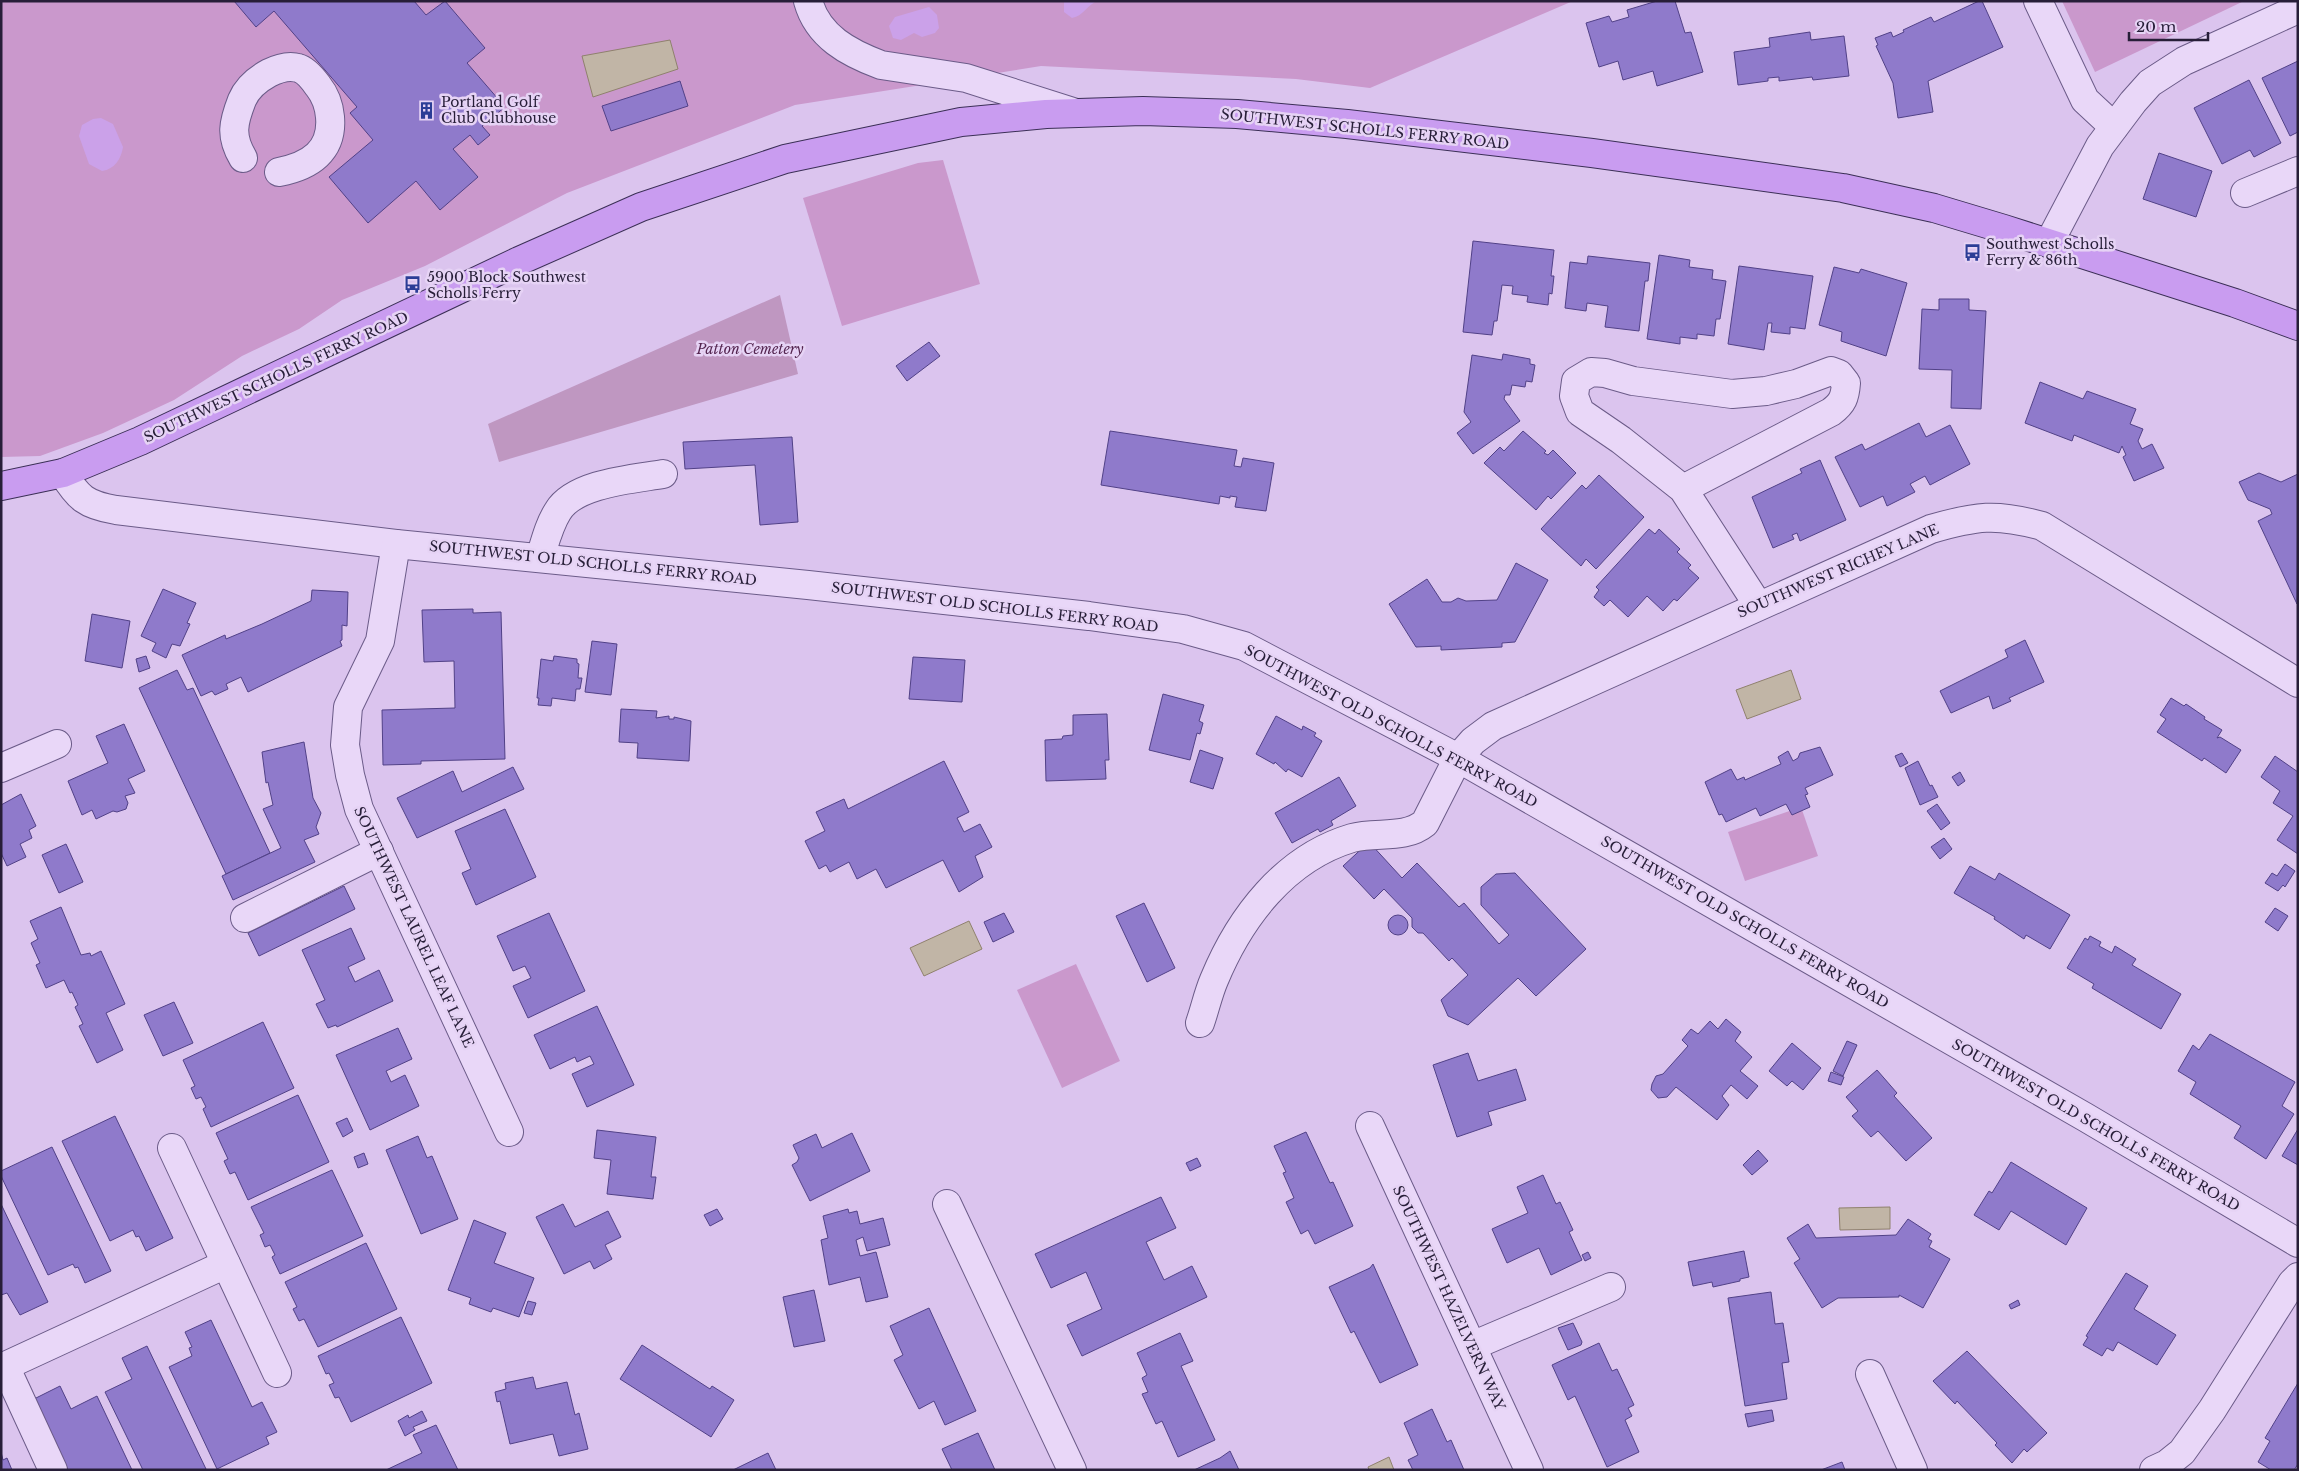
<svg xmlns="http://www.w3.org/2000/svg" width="2299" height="1471" font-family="'Libre Baskerville',serif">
<rect width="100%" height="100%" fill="#dbc4ee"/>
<g fill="#ca98cc">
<path d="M1,1H1573L1370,88L1296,79L1041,66L795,105L567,193L425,266L342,300L299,329L242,356L174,400L103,433L40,456L1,457Z"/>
<path d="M2062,1H2244L2095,72Z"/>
<path d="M943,160L980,284L842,326L803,198L918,163Z"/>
<path d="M1801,807L1818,856L1745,881L1728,832Z"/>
<path d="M1076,964L1120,1061L1062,1088L1017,990Z"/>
</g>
<g fill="#cba1e9">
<path d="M1064,1H1098C1087,4 1084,16 1072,18L1064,12Z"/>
<path d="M929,7L937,15L939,28L935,33L922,37L914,33L901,40L893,38L889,26L895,17Z"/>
<path d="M101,118L113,124L123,147C121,159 115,169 102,171L89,164L79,136L82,125L93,119Z"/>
</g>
<path fill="#bf97c1" d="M780,295L798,374L499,462L488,424Z"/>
<g fill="#c1b5a6" stroke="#8f816d">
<path d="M670,40L678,69L593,97L582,56Z"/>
<path d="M1791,670L1801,699L1747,719L1736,690Z"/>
<path d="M969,921L982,949L924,976L910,948Z"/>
<path d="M1890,1207V1229L1840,1230L1839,1208Z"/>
<path d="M1389,1457L1394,1470H1369L1368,1467Z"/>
</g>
<g fill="#8f7acb" stroke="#514187">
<path d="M234,1H414L426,15L445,1L485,48L467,63L505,107L482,126L490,135L478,145L470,135L453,149L478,177L440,210L416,181L368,223L329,177L373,140L350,113L357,107L274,11L256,27Z"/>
<path d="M1657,1H1675L1685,33L1691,32L1703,72L1657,86L1653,71L1623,80L1618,61L1599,67L1586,23L1609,16L1612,22L1629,17L1627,10Z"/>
<path d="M1979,1H1982L2003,47L1928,81L1933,112L1898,118L1893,83L1876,46L1878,45L1875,38L1891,32L1893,37L1904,32L1903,30L1931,17L1934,22Z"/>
<path d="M1810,32L1811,40L1844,36L1849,76L1813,80L1812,77L1779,81V77L1768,78V81L1738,85L1734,52L1770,47L1769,38Z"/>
<path d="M2298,61V132L2290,136L2262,78Z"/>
<path d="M2249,80L2281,143L2254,157L2250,150L2222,164L2194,108Z"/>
<path d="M680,81L688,106L611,131L602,106Z"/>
<path d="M2159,153L2212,171L2196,217L2143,199Z"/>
<path d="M1473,241L1554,250L1551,276H1554L1552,294L1549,293L1548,305L1527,302L1528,296L1512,294L1513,286L1502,285L1497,321H1494L1492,335L1463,332Z"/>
<path d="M1659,255L1690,260L1689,267L1713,270L1712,279L1726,281L1720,319H1716L1714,336L1697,334V339L1680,337V344L1647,339Z"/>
<path d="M1588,256L1650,263L1648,281H1645L1639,331L1605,327L1608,306L1587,303L1586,311L1565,308L1570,262L1587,264Z"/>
<path d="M1739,266L1813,276L1805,329L1790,327V334L1771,332L1772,323H1768L1764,350L1728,344Z"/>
<path d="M1834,267L1859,273L1861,269L1907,283L1886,356L1841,341L1842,332L1819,325Z"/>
<path d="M1939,299H1969V310L1986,311L1981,409L1951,408L1952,370L1919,369L1922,309L1939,310Z"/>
<path d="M929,342L940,356L907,381L896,366Z"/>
<path d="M1503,354L1530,359V364L1535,365L1532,382L1526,381L1525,387L1512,385L1510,395H1505L1504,399L1520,421L1473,454L1457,433L1471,422L1464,412L1472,355L1502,360Z"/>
<path d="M2040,382L2083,399L2087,391L2136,409L2130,424L2143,429L2138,441L2142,449L2152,444L2164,468L2134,481L2123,457L2126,455L2122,446L2119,453L2074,435L2072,441L2025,423Z"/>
<path d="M1919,423L1926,437L1950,425L1970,464L1930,485L1925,476L1910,484L1915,492L1887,506L1883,496L1860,507L1835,457L1862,444L1865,450Z"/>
<path d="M1110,431L1237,450L1234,466L1241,467L1243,458L1274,463L1266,511L1235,507L1237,497L1230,496V498L1220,496L1219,504L1101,485Z"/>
<path d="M1523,431L1546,451L1544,453L1548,455L1553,450L1576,473L1551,499L1548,496L1536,510L1484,463L1500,447L1504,451Z"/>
<path d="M792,437L798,522L760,525L755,465L685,469L683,442Z"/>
<path d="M1820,460L1846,520L1800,541L1797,533L1792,535L1794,539L1773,548L1752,497L1802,473L1800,469Z"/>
<path d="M2259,473L2281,482L2298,474L2297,604L2258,521L2272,514L2270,509L2248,500L2239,482Z"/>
<path d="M1599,475L1644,517L1596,569L1586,559L1581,566L1541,529L1582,485L1586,489Z"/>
<path d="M1649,529L1655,534L1659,529L1680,549L1677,552L1691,565L1688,568L1699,578L1677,601L1674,599L1663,611L1647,596L1628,617L1610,600L1604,606L1594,597L1599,590L1596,587Z"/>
<path d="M1516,563L1548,580L1515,642L1502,643V647L1441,650V646L1416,647L1389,604L1427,579L1442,602H1451L1458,598L1466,601L1497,600Z"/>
<path d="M163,589L196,603L187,623L190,624L180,646L172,644L166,658L152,651L156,643L141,636Z"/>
<path d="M312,590L348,592L347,626L342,625V640L340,641L342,646L248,692L241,677L226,684L228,689L215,695L212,691L201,696L182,655L225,635L226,639L262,624L311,601Z"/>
<path d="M473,609V613L501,612L505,759L421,761V764L383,765L382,710L455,708L454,661L424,662L422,610Z"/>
<path d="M92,614L130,621L122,668L85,661Z"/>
<path d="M2025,640L2044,682L2009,698L2011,701L1993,709L1989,696L1951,713L1940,691L2008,657L2005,650Z"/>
<path d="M592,641L617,644L611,695L585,692Z"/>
<path d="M146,656L150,668L139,672L136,659Z"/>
<path d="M554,656L577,659V663L579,664L578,678H582L580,689H576L575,701L552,698L551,706L538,705L539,698H537L541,659L553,661Z"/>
<path d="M913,657L965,660L962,702L909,699Z"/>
<path d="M177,670L187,690L193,688L270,853L226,874L139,688Z"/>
<path d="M1163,694L1204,705L1199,721L1203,723L1200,734L1197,733L1190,760L1149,750Z"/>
<path d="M2171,698L2184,706L2186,704L2205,717L2204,719L2222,730L2217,738L2220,737L2241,750L2226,773L2204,758L2202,761L2157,732L2166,719L2160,715Z"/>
<path d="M621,709L657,711L656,718L669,716V719H674V717L691,721L689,761L637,758L638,743L619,742Z"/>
<path d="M1107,714L1109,760H1105L1106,779L1046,781L1045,740L1062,739L1063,736L1073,735V715Z"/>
<path d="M1276,716L1302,730L1303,726L1316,733L1314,736L1322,741L1302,777L1288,769L1286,772L1275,762L1274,764L1256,754Z"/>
<path d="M124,724L145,771L128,779L135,793L125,796L128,803L126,809L117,812L113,811L96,819L92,810L82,815L68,781L108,763L96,736Z"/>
<path d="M304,742L313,798L321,813L316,827L319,834L304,840L315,862L233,900L222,876L281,848L263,809L273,805L268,782L266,783L262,752Z"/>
<path d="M1820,747L1833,775L1805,788L1808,794L1805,795L1810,807L1792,815L1786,804L1760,816L1756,808L1726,822L1722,814L1719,815L1705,782L1731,769L1737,780L1744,777L1745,780L1781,764L1778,757L1788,751L1793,761L1798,758L1800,753Z"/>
<path d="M1200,750L1223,758L1213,789L1190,782Z"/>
<path d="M1902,753L1908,763L1900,767L1895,756Z"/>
<path d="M2275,756L2298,772V854L2277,840L2293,816L2273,803L2280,791L2261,777Z"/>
<path d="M944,761L969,812L957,818L964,832L980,824L992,847L975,856L983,877L959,892L943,860L886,888L876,869L857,879L849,862L830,872L826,865L819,869L805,841L825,831L816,812L844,799L848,809Z"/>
<path d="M1918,761L1930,786L1932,785L1938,797L1920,805L1905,768Z"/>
<path d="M513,767L524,789L417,838L397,798L453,771L462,792Z"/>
<path d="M1960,772L1965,781L1958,786L1952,777Z"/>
<path d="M1339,777L1356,806L1331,821L1333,825L1320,832L1318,829L1292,843L1275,813Z"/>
<path d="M21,794L36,826L29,830L32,838L20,844L26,857L7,866L1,853V805Z"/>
<path d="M1937,804L1950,823L1941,830L1927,811Z"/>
<path d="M505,809L536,877L476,905L462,873L471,869L455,831Z"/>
<path d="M1944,838L1952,849L1940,859L1931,847Z"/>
<path d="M1369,842L1402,878L1417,863L1459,907L1464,903L1499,944L1509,935L1481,905V887L1496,874L1515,873L1586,949L1536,996L1518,978L1468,1025L1448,1016L1441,1000L1468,975L1452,958L1449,961L1423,933H1418L1412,927V918L1384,889L1374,899L1343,866Z"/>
<path d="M66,844L83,882L59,893L42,855Z"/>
<path d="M2285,864L2295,871L2285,887L2283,885L2278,891L2265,883L2272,873L2277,876Z"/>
<path d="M1970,866L1995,880L1999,873L2070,915L2050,949L2026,935L2024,939L1994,919L1995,917L1954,893Z"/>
<path d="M344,886L355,909L259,956L248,933Z"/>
<path d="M1144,903L1175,968L1147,982L1116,916Z"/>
<path d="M61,907L81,955L90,953L91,956L101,951L125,1004L106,1013L123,1050L97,1063L79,1026L83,1024L75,1007L78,1005L72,992L70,993L64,980L46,988L36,965L40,963L31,943L38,939L30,921Z"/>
<path d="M2275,908L2288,916L2278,931L2265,922Z"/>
<path d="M549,913L585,991L528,1018L513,986L531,978L525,966L513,971L497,936Z"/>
<path d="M1004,913L1014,932L993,942L984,922Z"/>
<circle cx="1398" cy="925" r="10"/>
<path d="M351,928L365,959L348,967L355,982L379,970L393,1001L337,1027L336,1025L328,1028L316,1004L325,1000L302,950Z"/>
<path d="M2090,936L2101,942L2099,946L2112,953L2115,946L2136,959L2132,965L2181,994L2161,1029L2092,988L2094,984L2067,968L2085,938L2088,940Z"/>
<path d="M174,1002L193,1043L163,1056L144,1015Z"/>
<path d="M597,1006L634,1085L587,1107L572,1074L594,1064L590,1056L577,1062L575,1057L550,1069L534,1035Z"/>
<path d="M1726,1019L1741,1032L1735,1041L1752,1057L1740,1071L1758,1086L1747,1099L1731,1085L1722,1096L1729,1105L1717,1120L1676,1087L1667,1097L1658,1098L1651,1090L1652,1084L1656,1076L1663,1074L1688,1046L1682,1040L1691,1029L1698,1034L1710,1021L1718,1029Z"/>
<path d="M263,1022L294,1088L211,1127L203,1109L206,1107L201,1097L196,1099L191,1088L195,1086L183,1060Z"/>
<path d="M398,1028L412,1059L386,1071L391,1082L405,1075L419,1106L370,1130L336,1055Z"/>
<path d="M2210,1034L2295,1082L2282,1106L2294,1114L2266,1159L2234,1138L2241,1126L2190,1094L2196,1082L2178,1071L2193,1045L2199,1050Z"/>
<path d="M1847,1041L1857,1045L1843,1076L1833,1071Z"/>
<path d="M1792,1043L1821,1068L1803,1090L1792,1081L1787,1086L1769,1071Z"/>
<path d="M1468,1053L1478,1081L1516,1069L1526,1100L1488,1112L1492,1125L1457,1137L1433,1065Z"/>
<path d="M1877,1070L1897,1093L1894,1096L1932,1138L1906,1161L1878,1131L1871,1137L1852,1116L1858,1111L1846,1097Z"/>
<path d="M1831,1072L1844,1077L1841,1085L1828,1081Z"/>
<path d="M298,1095L329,1162L248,1200L235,1172L230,1174L224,1161L228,1159L216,1133Z"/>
<path d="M115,1116L173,1238L146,1251L139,1236L136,1237L133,1230L110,1241L62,1141Z"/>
<path d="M347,1118L353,1131L343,1137L336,1123Z"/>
<path d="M2298,1129V1165L2282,1156Z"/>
<path d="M597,1130L656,1137L651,1177H656L653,1199L607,1194L611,1160L594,1158Z"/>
<path d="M1306,1132L1330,1183L1333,1182L1353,1226L1315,1244L1308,1230L1301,1234L1286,1202L1294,1198L1283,1173L1286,1172L1274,1146Z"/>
<path d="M852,1133L870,1171L810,1201L792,1165L797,1162L799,1158L793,1145L816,1134L822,1148Z"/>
<path d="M418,1136L427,1158L432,1156L458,1219L421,1234L386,1150Z"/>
<path d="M52,1147L111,1271L85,1283L78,1267L75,1268L73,1264L48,1275L1,1176V1171Z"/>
<path d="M1758,1150L1768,1161L1752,1175L1743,1165Z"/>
<path d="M364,1153L368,1164L358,1168L354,1157Z"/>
<path d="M1197,1158L1201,1166L1190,1171L1186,1163Z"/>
<path d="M2011,1162L2087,1208L2066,1245L2011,1211L1999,1230L1974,1215L1989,1191L1992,1193Z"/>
<path d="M332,1170L363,1236L280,1274L272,1257L275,1255L270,1245L265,1247L260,1235L264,1233L251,1207Z"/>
<path d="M1543,1175L1556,1204L1560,1202L1573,1230L1569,1232L1582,1260L1551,1275L1539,1248L1507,1263L1492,1229L1528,1213L1517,1187Z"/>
<path d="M1161,1197L1176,1228L1146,1242L1164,1280L1192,1266L1207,1297L1082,1356L1067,1325L1102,1309L1086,1272L1051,1288L1035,1254Z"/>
<path d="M1,1204L48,1302L20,1315L7,1293L1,1295Z"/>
<path d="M563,1204L575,1227L608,1211L621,1237L605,1245L612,1259L594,1269L590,1261L564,1274L536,1217Z"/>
<path d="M717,1209L723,1219L710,1226L704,1215Z"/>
<path d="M848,1209L849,1213L857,1211L860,1224L883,1218L890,1245L867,1251L863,1237L856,1240L860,1256L876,1252L888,1297L866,1302L860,1277L829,1285L821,1240L828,1238L823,1216Z"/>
<path d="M1908,1219L1931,1234L1928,1239L1932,1241L1929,1247L1950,1259L1923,1308L1899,1295V1297L1838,1298L1822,1308L1794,1263L1800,1259L1787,1238L1808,1224L1816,1238L1896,1235Z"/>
<path d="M474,1220L506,1233L494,1263L534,1278L519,1317L493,1308L491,1312L469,1304L471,1298L448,1290Z"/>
<path d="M366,1243L397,1309L318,1347L304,1319L299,1321L293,1309L297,1307L285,1282Z"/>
<path d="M1744,1251L1749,1277L1740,1279V1281L1713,1287L1712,1282L1693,1286L1688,1262Z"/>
<path d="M1588,1252L1591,1258L1585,1261L1582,1255Z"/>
<path d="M1373,1264L1418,1365L1380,1383L1354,1331L1351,1333L1329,1287L1370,1268Z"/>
<path d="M2126,1273L2148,1286L2134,1309L2176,1335L2157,1365L2118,1342L2113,1351L2107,1348L2102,1356L2083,1345L2088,1337L2086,1336Z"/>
<path d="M814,1290L825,1341L794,1347L783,1297Z"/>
<path d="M1771,1292L1775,1324L1783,1323L1789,1362L1782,1363L1787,1399L1745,1406L1728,1298Z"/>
<path d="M2018,1300L2020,1305L2011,1309L2009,1305Z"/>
<path d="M528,1301L536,1303L532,1315L524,1313Z"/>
<path d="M929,1308L976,1411L945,1425L934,1401L919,1409L894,1360L903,1355L890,1326Z"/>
<path d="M401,1317L432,1383L351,1422L339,1397L335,1398L329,1385L334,1383L329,1373L326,1374L318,1356Z"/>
<path d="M211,1320L252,1407L262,1402L277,1432L266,1437L269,1444L217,1469L169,1367L192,1356L189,1348L192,1347L185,1332Z"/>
<path d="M1573,1323L1582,1342L1581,1345L1568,1350L1558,1328Z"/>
<path d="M1180,1333L1193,1361L1181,1366L1215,1440L1178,1457L1162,1421L1156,1424L1142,1394L1148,1392L1142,1378L1147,1375L1137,1353Z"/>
<path d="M1599,1343L1612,1371L1617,1369L1634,1405L1628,1408L1632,1416L1625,1420L1639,1452L1607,1467L1575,1396L1568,1400L1552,1365Z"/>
<path d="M642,1345L710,1389L712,1386L734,1400L711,1437L620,1379Z"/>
<path d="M147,1346L206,1469L204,1470H143L105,1392L132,1379L122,1358Z"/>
<path d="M1967,1351L2047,1433L2027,1452L2024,1449L2012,1463L1995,1445L1997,1443L1957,1401L1955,1404L1933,1381Z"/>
<path d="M533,1377L536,1389L567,1382L575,1415L579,1413L588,1449L559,1456L553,1434L510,1444L500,1401L497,1402L495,1392L506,1389L505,1383Z"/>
<path d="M2298,1383V1464L2294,1470H2271L2258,1462L2270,1441L2265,1438Z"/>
<path d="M60,1386L71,1409L97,1396L132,1470H68L34,1399Z"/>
<path d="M1432,1409L1447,1442L1451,1440L1464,1470H1413L1408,1460L1418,1455L1404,1423Z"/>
<path d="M1772,1410L1774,1421L1748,1427L1745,1414Z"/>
<path d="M422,1411L427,1421L413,1427L415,1430L405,1436L398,1421L408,1415L409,1418Z"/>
<path d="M436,1425L458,1470H386L422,1453L413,1435Z"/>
<path d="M978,1433L995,1470H952L942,1449Z"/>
<path d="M1230,1451L1239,1470H1194L1220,1458Z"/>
<path d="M1,1452L3,1460L7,1458L12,1470H1Z"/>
<path d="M768,1453L776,1470H733Z"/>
<path d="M1842,1462L1845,1470H1821Z"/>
</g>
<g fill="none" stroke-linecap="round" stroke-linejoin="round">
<defs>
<g id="minor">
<path d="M808,1C818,37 849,53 881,65L966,78L1073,112"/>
<path d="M2038,1L2085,100L2114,127"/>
<path d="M243,158C230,136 233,123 242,100C247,88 258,79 269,73C277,69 288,65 298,68C306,70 313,79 318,86C326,96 329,105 330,117C333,151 310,166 279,172"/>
<path d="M2245,193L2298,171"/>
<path d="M2049,243L2100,146L2133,102L2150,83L2184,61L2298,9"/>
<path d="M63,473C78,498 86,505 116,510L396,544L808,585L1089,616L1183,629L1244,646L1458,758L2085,1117L2298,1243"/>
<path d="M1683,489L1831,412C1843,403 1845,397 1846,383L1839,374L1831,371L1796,384L1766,391L1732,394L1633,381L1605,373L1591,372L1576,381L1574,396L1580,412L1621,440L1683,489L1758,605"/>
<path d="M396,544L380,641L348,707L345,745L350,775L359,809L509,1132"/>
<path d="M540,558C545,542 549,525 558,511C575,483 634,479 663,474"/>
<path d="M1,768L57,744"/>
<path d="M245,918L379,851"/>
<path d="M1200,1023C1205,1009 1208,994 1214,980C1240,917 1285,858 1352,838C1377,831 1404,840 1425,823L1458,758L1473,741L1493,726L1931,529C1976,516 1996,513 2042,526L2298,683"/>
<path d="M1370,1126L1529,1470"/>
<path d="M172,1148L277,1373"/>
<path d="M947,1204L1072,1470"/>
<path d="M1472,1346L1611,1287"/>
<path d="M5,1366L53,1470"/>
<path d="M1,1368L226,1264"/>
<path d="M1870,1374L1913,1470"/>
<path d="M2154,1470L2167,1464L2182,1452L2212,1410L2292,1283L2298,1277"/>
</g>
<path id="major" d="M1,486L63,473L140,441L519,261L641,207L785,159L961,122L1046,114L1143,111L1237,114L1347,124L1592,153L1843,188L1934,208L2004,229L2235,303L2298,326"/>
</defs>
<use href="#minor" stroke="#6b5b88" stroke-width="30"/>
<use href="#major" stroke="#3b2f56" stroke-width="30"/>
<use href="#minor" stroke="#e9d7f8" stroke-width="28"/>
<use href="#major" stroke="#c99cf0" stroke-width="28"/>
</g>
<defs>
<symbol id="building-bare" viewBox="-9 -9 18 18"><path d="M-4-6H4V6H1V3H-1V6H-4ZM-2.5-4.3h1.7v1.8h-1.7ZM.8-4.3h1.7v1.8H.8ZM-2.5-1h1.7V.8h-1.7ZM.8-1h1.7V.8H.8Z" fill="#2b3d96" stroke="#e6d3f5" stroke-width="2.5" paint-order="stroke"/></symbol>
<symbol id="bus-bare" viewBox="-9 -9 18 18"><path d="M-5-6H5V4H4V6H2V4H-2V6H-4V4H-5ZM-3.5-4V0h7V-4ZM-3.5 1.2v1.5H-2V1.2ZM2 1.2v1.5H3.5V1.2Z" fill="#2b3d96" stroke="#e6d3f5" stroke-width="2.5" paint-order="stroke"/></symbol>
</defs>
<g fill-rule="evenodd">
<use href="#building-bare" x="414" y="98" width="25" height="25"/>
<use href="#bus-bare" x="1960" y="240" width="25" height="25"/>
<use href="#bus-bare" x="400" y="272" width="25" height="25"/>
</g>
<g text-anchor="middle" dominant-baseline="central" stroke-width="5" stroke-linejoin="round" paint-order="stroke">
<g font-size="14" fill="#271e38" stroke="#e6d3f5" text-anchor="start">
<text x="441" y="102">Portland Golf<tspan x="441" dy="16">Club Clubhouse</tspan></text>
<text x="1986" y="244">Southwest Scholls<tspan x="1986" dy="16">Ferry &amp; 86th</tspan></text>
<text x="427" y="277">5900 Block Southwest<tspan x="427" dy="16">Scholls Ferry</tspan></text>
</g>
<g font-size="14" fill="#271e38" stroke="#e6d3f5">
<text transform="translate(1365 129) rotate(6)">SOUTHWEST SCHOLLS FERRY ROAD</text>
<text transform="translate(276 377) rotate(-25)">SOUTHWEST SCHOLLS FERRY ROAD</text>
<text transform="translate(593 563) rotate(6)">SOUTHWEST OLD SCHOLLS FERRY ROAD</text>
<text transform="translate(1838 571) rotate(-23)">SOUTHWEST RICHEY LANE</text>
<text transform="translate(995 607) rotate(7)">SOUTHWEST OLD SCHOLLS FERRY ROAD</text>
<text transform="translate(1391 726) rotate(28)">SOUTHWEST OLD SCHOLLS FERRY ROAD</text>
<text transform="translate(1745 922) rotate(30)">SOUTHWEST OLD SCHOLLS FERRY ROAD</text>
<text transform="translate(414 927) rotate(65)">SOUTHWEST LAUREL LEAF LANE</text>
<text transform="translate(2096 1125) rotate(30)">SOUTHWEST OLD SCHOLLS FERRY ROAD</text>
<text transform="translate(1449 1298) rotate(65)">SOUTHWEST HAZELVERN WAY</text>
</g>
<g font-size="14" font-style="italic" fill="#542550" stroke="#e6d3f5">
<text x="750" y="349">Patton Cemetery</text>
</g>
</g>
<rect width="2299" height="1471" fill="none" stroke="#271e38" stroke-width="5"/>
<path d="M2129 32v8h79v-8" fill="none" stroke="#271e38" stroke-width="2.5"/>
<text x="2136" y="32" font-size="15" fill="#271e38" stroke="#e6d3f5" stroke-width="4" paint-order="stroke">20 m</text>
</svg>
